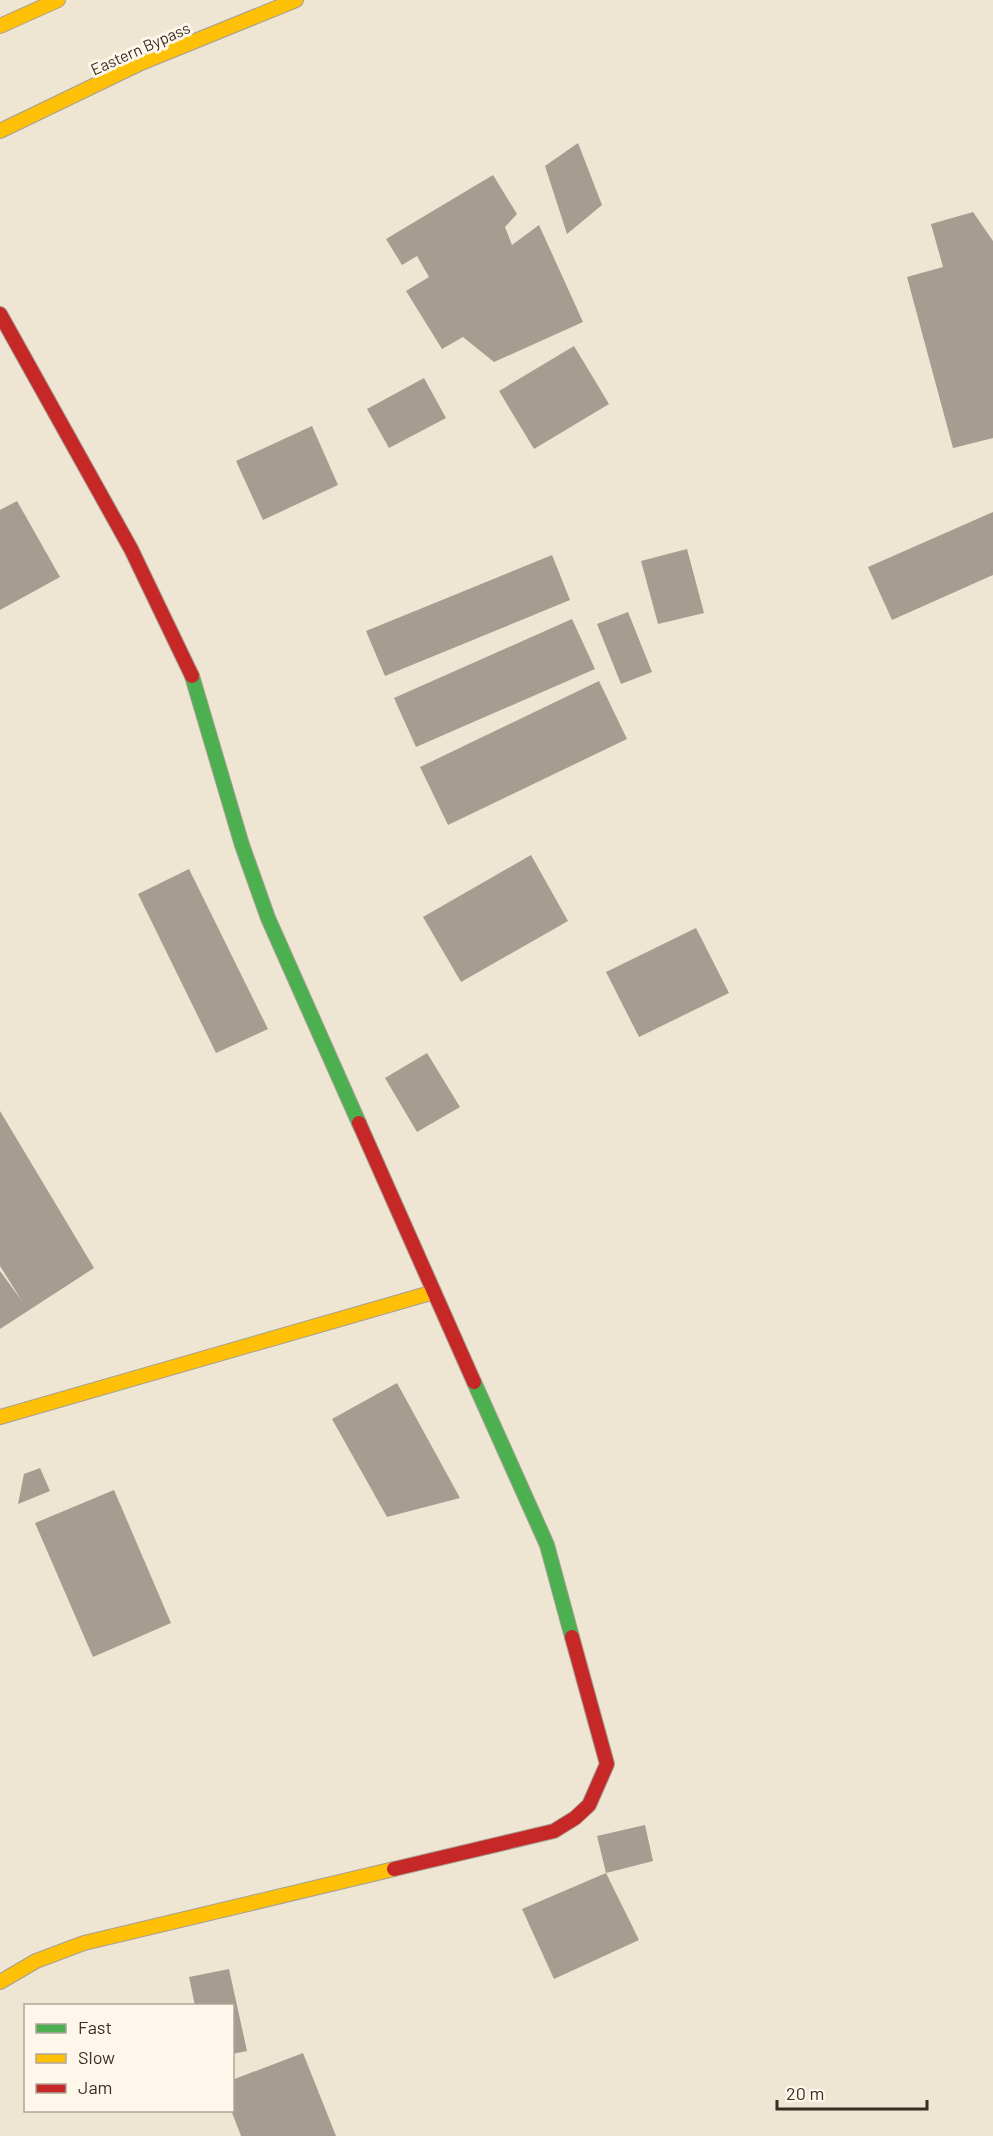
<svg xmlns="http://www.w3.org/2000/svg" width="993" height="2136" font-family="Barlow,sans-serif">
<rect width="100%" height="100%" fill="#eee5d3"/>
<g fill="#a59e90">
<path d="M578,143L602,205L567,234L545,166Z"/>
<path d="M493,175L517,214L505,227L512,245L539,225L583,322L494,362L463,337L442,349L406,291L429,277L417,256L402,265L386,239Z"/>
<path d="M973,212L993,241V438L953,448L907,277L943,267L931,224Z"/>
<path d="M574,346L609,404L534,449L499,391Z"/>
<path d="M424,378L446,418L389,448L367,409Z"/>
<path d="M312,426L338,485L263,520L236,461Z"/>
<path d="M17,501L60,577L0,610V510Z"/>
<path d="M993,512V575L892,620L868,567Z"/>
<path d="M687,549L704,613L658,624L641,561Z"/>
<path d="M552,555L570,600L385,676L366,631Z"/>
<path d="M628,612L652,672L621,684L597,624Z"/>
<path d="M572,619L595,669L416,747L394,698Z"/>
<path d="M599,681L627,739L448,825L420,767Z"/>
<path d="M531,855L568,921L461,982L423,917Z"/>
<path d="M189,869L268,1029L216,1053L138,894Z"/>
<path d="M696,928L729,993L639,1037L606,972Z"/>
<path d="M427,1053L460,1107L417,1132L385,1078Z"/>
<path d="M0,1111L94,1268L0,1329V1271L22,1301L0,1266Z"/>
<path d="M397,1383L460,1498L387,1517L332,1419Z"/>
<path d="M40,1468L50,1491L18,1504L24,1474Z"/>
<path d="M114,1490L171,1623L93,1657L35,1523Z"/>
<path d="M645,1825L653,1861L606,1873L639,1940L554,1979L522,1909L606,1873L597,1836Z"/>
<path d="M229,1969L247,2051L232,2054V2006H195L189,1977Z"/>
<path d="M303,2053L336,2136H241L231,2110L232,2080Z"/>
</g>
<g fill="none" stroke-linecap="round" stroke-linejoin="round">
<defs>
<g id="fast">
<path d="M192,676L242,845L268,918L359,1123"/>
<path d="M474,1382L547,1545L572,1637"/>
</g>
<g id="slow">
<path d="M0,26L58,0"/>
<path d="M0,131L141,63L296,0"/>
<path d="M0,1417L434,1292"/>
<path d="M0,1982L36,1961L84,1943L394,1869"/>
</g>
<g id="jam">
<path d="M0,314L131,549L192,676"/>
<path d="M359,1123L474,1382"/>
<path d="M394,1869L554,1831L575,1818L589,1805L607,1764L572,1637"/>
</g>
</defs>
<use href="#fast" stroke="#a69f92" stroke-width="16"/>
<use href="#slow" stroke="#a69f92" stroke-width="16"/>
<use href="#jam" stroke="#a69f92" stroke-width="16"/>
<use href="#fast" stroke="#4caf50" stroke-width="14"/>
<use href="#slow" stroke="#ffc107" stroke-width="14"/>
<use href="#jam" stroke="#c62828" stroke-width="14"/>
</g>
<g text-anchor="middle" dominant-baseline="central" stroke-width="6" stroke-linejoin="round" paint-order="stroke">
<g font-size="16" fill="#362f23" stroke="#fef7ea">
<text transform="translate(140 48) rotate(-24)">Eastern Bypass</text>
</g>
</g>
<rect x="24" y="2004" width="210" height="108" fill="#fef7ea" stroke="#aea79a" stroke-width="1.5"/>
<rect x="36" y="2024" width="30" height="9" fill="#4caf50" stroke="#aea79a" stroke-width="1.5"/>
<text x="78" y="2034" font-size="18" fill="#362f23">Fast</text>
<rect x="36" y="2054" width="30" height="9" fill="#ffc107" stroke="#aea79a" stroke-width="1.5"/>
<text x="78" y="2064" font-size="18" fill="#362f23">Slow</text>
<rect x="36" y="2084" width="30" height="9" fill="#c62828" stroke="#aea79a" stroke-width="1.5"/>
<text x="78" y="2094" font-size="18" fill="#362f23">Jam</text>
<path d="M777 2100v9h150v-9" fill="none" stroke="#362f23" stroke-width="3"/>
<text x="786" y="2100" font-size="18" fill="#362f23" stroke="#fef7ea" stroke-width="4.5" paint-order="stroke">20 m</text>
</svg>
